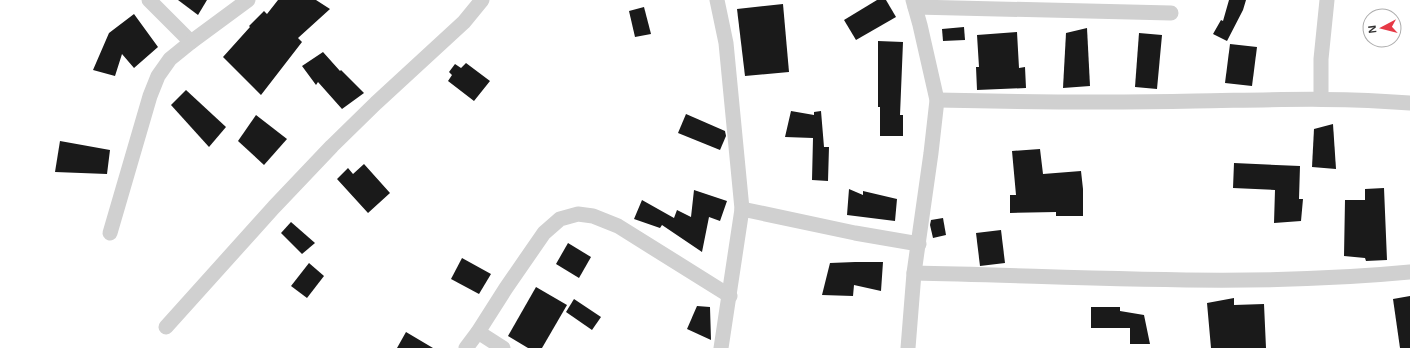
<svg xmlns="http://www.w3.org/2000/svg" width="1410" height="348" font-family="Arial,sans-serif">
<rect width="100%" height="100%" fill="#fff"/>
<g fill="#1a1a1a">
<path d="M178,0H207L198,15Z"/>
<path d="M278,0H316L330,9L298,38L302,42L261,95L223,57L250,27L249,26L264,11L267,14Z"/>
<path d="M877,0H886L896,17L856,40L844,20Z"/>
<path d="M1229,0H1246L1243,10L1227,41L1213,34L1221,20L1223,21Z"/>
<path d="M783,4L789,72L745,76L737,9Z"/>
<path d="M644,7L651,34L635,37L629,11Z"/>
<path d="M134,14L158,47L134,68L122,54L115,76L93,70L109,33Z"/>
<path d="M964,27L965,40L943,41L942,29Z"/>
<path d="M1087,28L1090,86L1063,88L1066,33Z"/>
<path d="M1017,32L1019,68L1025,67L1026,88L977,90L976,67H979L977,35Z"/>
<path d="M1139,33L1162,35L1157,89L1135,87Z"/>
<path d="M878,41L903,42L900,115H903V136H880V107H878Z"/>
<path d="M1230,44L1257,47L1252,86L1225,83Z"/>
<path d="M323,52L340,71L341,70L364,93L342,109L318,82L316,85L302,66Z"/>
<path d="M466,63L490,81L474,101L448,81L452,75L449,72L455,64L461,68Z"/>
<path d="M186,90L226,127L209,147L171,105Z"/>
<path d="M791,111L814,115V112L821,111L824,147H829L828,181L812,180L813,138L785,137Z"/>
<path d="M686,114L725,131L726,136L720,150L678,133Z"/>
<path d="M256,115L287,139L264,165L238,141Z"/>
<path d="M1333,124L1336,169L1312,167L1314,129Z"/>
<path d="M60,141L110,150L107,174L55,172Z"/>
<path d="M1040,149L1043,174L1081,171L1083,189V216H1056V212L1010,213V195H1016L1012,151Z"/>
<path d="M1234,163L1300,166L1299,199H1303L1301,221L1274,223L1275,190L1233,188Z"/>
<path d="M364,164L390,193L368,213L337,179L348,168L353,174Z"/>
<path d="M1384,188L1387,260L1366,261L1365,258L1344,256L1345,200H1365V189Z"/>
<path d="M849,189L863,195V191L897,199L895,221L847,215Z"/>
<path d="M694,190L727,201L720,221L709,217L702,252L662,225L660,228L634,219L642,200L674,218L677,210L691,217Z"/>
<path d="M943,218L946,235L933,238L930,225L931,220Z"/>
<path d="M291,222L315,243L302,254L281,233Z"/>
<path d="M1001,230L1005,263L980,266L976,233Z"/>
<path d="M568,243L591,257L579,278L556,264Z"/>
<path d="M462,258L491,274L479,294L451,279Z"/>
<path d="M855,262H883L881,291L854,285L853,296L822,295L830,263Z"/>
<path d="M309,263L324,276L307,298L291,286Z"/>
<path d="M536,287L567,305L542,348H528L508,336Z"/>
<path d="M1410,296V348H1400L1393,299Z"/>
<path d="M1234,298V305L1264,304L1266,348H1211L1207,303Z"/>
<path d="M574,299L601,317L592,330L566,312Z"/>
<path d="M697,306L710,307L711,340L687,329Z"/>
<path d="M1091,307H1120V311L1144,315L1150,344H1130V328H1091Z"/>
<path d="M406,332L433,348H397Z"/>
</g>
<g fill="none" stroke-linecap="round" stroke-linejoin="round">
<g stroke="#d0d0d0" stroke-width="15">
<path d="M149,0L191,42L248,0"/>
<path d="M717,0L726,43L742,209"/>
<path d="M915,7L1171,13"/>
<path d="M1321,99V59L1327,0"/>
<path d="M937,100C1023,102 1109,103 1195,101C1266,100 1338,97 1410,103"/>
<path d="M110,233L150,96L158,76L170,59L191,42"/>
<path d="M914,273C1079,276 1245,288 1410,272"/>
<path d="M166,327L274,207L332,146L376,103L464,22L482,0"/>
<path d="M478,332L503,348"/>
<path d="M466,348L478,332L506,288L544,233L560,219L578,214L593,216L618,226L730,296"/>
<path d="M721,348L742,209L855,233L919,244"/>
<path d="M908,348L914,273L931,153L937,100L920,25L913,0"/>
</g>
</g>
<g transform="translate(1382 28) rotate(263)"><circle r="19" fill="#ffffff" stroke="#adadad"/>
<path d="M0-3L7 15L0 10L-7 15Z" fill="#e63946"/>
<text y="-6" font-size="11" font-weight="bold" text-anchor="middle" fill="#333333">N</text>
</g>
</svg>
